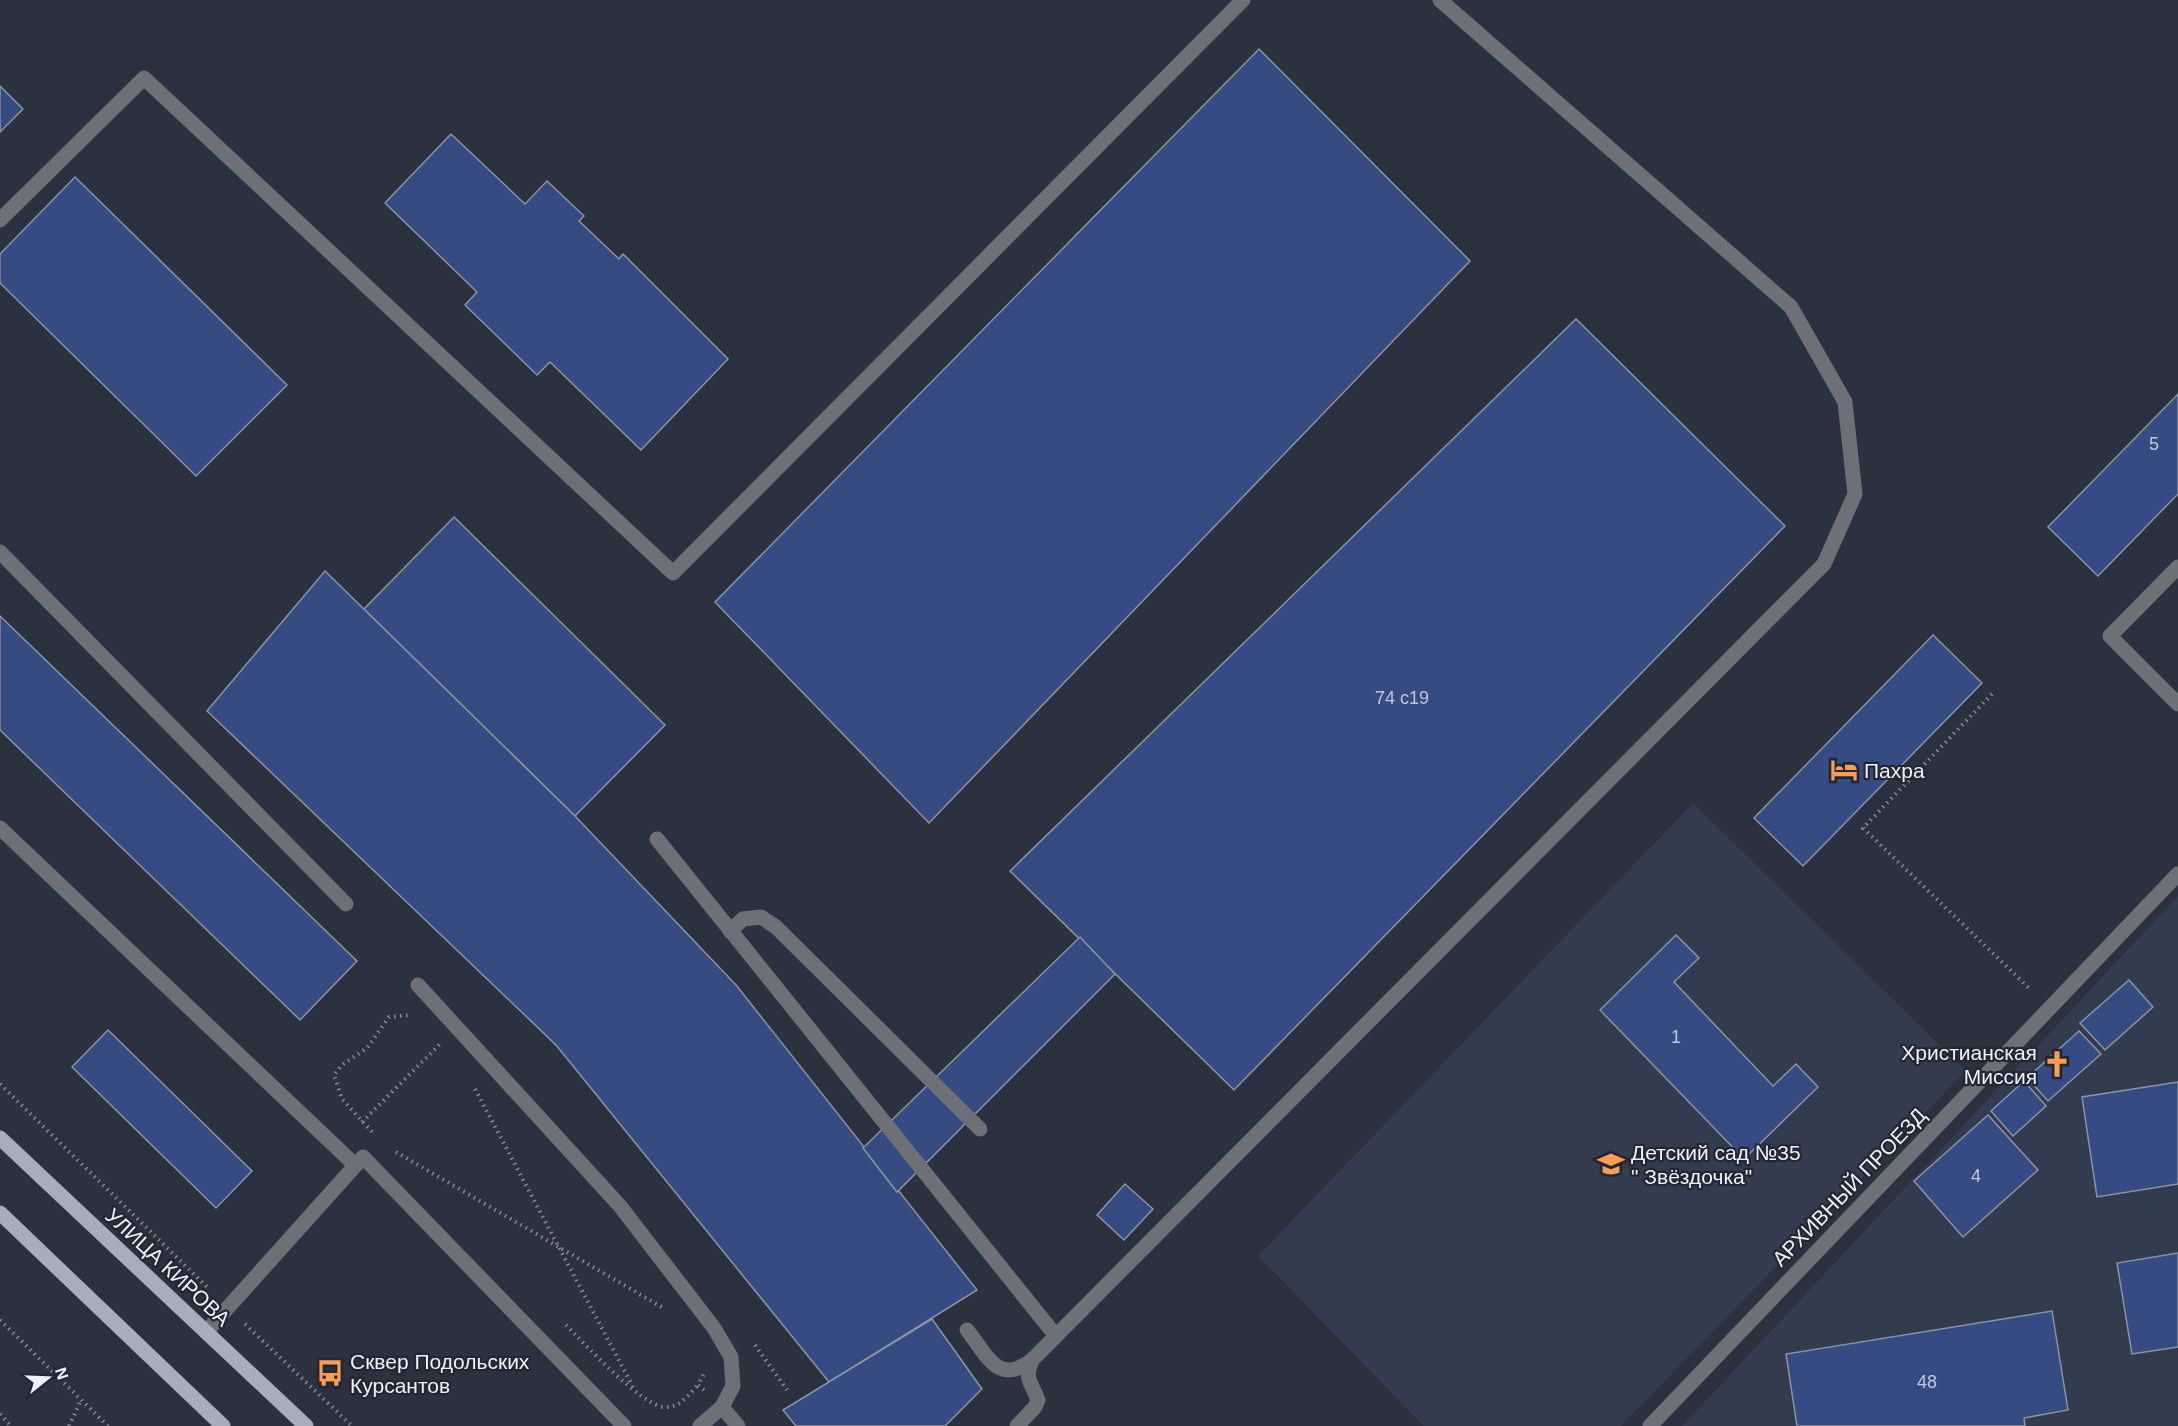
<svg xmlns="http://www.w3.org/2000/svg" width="2178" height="1426" font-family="Helvetica,sans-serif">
<rect width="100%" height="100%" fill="#2b313e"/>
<g fill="#333b4e">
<path d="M1693,803L1966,1071L1621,1426H1424L1258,1256Z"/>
<path d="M2178,896V1426H1682Z"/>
</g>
<g fill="#354b81" stroke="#8c93a3" stroke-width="1.5">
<path d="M1259,49L1470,261L929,823L715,602Z"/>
<path d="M0,86L23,109L0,132Z"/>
<path d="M451,134L525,204L547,181L584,216L579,221L619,259L623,254L728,359L641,450L550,362L537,375L465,305L477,292L385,203Z"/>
<path d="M75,177L287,385L196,476L0,283V254Z"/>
<path d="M1576,319L1785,526L1234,1090L1010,871Z"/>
<path d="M2178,394V494L2098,576L2048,527Z"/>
<path d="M454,517L665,725L575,816L364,609Z"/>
<path d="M325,571L575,816L736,985L977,1290L829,1382L556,1045L207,711Z"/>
<path d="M0,616L357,961L300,1020L0,730Z"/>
<path d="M1933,635L1982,683L1803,866L1754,818Z"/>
<path d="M1676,935L1699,958L1674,982L1773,1086L1796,1064L1818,1087L1744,1159L1600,1010Z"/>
<path d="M1080,937L1115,974L897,1192L863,1148Z"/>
<path d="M2129,980L2153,1007L2105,1050L2080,1023Z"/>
<path d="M108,1030L252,1171L216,1208L72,1067Z"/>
<path d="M2079,1031L2101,1054L2048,1101L2027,1078Z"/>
<path d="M2024,1081L2046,1106L2013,1136L1991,1111Z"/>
<path d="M2178,1082V1184L2097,1197L2082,1097Z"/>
<path d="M1988,1115L2038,1170L1963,1237L1914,1181Z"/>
<path d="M1125,1184L1153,1209L1124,1240L1097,1215Z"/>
<path d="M2178,1253V1347L2132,1354L2117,1263Z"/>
<path d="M2052,1311L2068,1410L2024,1418L2025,1426H1797L1786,1354Z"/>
<path d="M932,1319L982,1389L945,1426H796L783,1410Z"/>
</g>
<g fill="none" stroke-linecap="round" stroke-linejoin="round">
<g stroke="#848995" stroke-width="4" stroke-dasharray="1.5 4.5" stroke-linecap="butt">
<path d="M1992,694L1863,828L2031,990"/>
<path d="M0,1084L209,1289"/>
<path d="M475,1089L633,1387"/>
<path d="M362,1122L440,1044"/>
<path d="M372,1132L342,1099L334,1075L342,1065L367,1048L389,1017L410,1015"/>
<path d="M396,1152L665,1309"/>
<path d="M0,1320L108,1426"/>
<path d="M245,1324L352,1426"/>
<path d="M566,1325C584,1343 642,1407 665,1407C680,1408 688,1395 698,1385"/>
<path d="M755,1345L787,1390"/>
<path d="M704,1390L698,1385L705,1372"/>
<path d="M0,1414L11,1426"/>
<path d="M69,1426L81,1400"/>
</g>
<g stroke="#6d7076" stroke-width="15">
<path d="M0,220L144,78L673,573L1243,0"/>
<path d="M0,552L346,904"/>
<path d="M2178,567L2110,636L2178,704"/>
<path d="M0,828L355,1165"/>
<path d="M657,839L1056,1336"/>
<path d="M730,931L743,919L761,917L776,927L980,1129"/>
<path d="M418,985L620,1206L714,1328L731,1357L733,1386L722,1407L738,1426"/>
<path d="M967,1330C988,1356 998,1387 1033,1359L1824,564L1855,494L1845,402L1791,307L1440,0"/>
<path d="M206,1332L363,1157L624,1426"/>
<path d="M700,1426L722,1407"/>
<path d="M1017,1426L1035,1407L1038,1400C1031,1381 1023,1379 1033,1359"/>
</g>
<path stroke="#6d7076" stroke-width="15" d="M1650,1426L2178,874"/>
<g stroke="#a7adbb" stroke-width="15">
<path d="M0,1138L306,1426"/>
<path d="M0,1213L223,1426"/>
</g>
</g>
<defs>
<symbol id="hotel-bare" viewBox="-9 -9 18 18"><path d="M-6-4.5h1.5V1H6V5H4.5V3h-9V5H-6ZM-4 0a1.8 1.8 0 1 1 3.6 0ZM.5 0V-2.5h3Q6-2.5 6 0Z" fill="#fc9d54" stroke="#222734" stroke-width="2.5" paint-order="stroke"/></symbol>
<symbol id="church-bare" viewBox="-9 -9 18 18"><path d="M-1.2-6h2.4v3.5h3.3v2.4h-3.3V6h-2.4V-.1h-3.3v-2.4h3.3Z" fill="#fc9d54" stroke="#222734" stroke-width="2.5" paint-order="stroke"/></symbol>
<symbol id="school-bare" viewBox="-9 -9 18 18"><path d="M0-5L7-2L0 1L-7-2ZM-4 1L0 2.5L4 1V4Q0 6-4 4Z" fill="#fc9d54" stroke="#222734" stroke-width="2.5" paint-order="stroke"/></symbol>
<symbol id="bus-bare" viewBox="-9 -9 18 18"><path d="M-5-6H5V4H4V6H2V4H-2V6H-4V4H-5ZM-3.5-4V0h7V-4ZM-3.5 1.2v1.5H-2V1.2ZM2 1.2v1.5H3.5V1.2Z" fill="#fc9d54" stroke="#222734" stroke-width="2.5" paint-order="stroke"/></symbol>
</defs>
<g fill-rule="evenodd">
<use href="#hotel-bare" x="1825" y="751" width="38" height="38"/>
<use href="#church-bare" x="2038" y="1045" width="38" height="38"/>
<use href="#school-bare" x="1592" y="1145" width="38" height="38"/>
<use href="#bus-bare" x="311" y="1354" width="38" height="38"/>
</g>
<g text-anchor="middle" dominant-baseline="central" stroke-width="4.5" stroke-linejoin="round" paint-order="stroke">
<g font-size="18" fill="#bfc8dc">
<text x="2154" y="444">5</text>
<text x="1402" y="698">74 с19</text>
<text x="1676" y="1037">1</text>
<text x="1976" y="1176">4</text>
<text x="1927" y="1382">48</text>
</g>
<g font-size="21" fill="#edf1fa" stroke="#222734" text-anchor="start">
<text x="1864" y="770">Пахра</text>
<text x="2037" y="1052" text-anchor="end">Христианская<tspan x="2037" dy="24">Миссия</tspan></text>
<text x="1631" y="1152">Детский сад №35<tspan x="1631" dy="24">" Звёздочка"</tspan></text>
<text x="350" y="1361">Сквер Подольских<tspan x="350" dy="24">Курсантов</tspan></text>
</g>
<g font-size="21" fill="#edf1fa" stroke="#222734">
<text transform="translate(1849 1187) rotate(-46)">АРХИВНЫЙ ПРОЕЗД</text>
<text transform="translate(168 1267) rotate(43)">УЛИЦА КИРОВА</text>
</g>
</g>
<g transform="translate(48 1378) rotate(72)" stroke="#222734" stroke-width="4.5" paint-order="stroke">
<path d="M0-4.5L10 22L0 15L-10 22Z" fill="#edf1fa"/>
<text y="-9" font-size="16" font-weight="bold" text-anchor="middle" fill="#edf1fa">N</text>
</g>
</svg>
